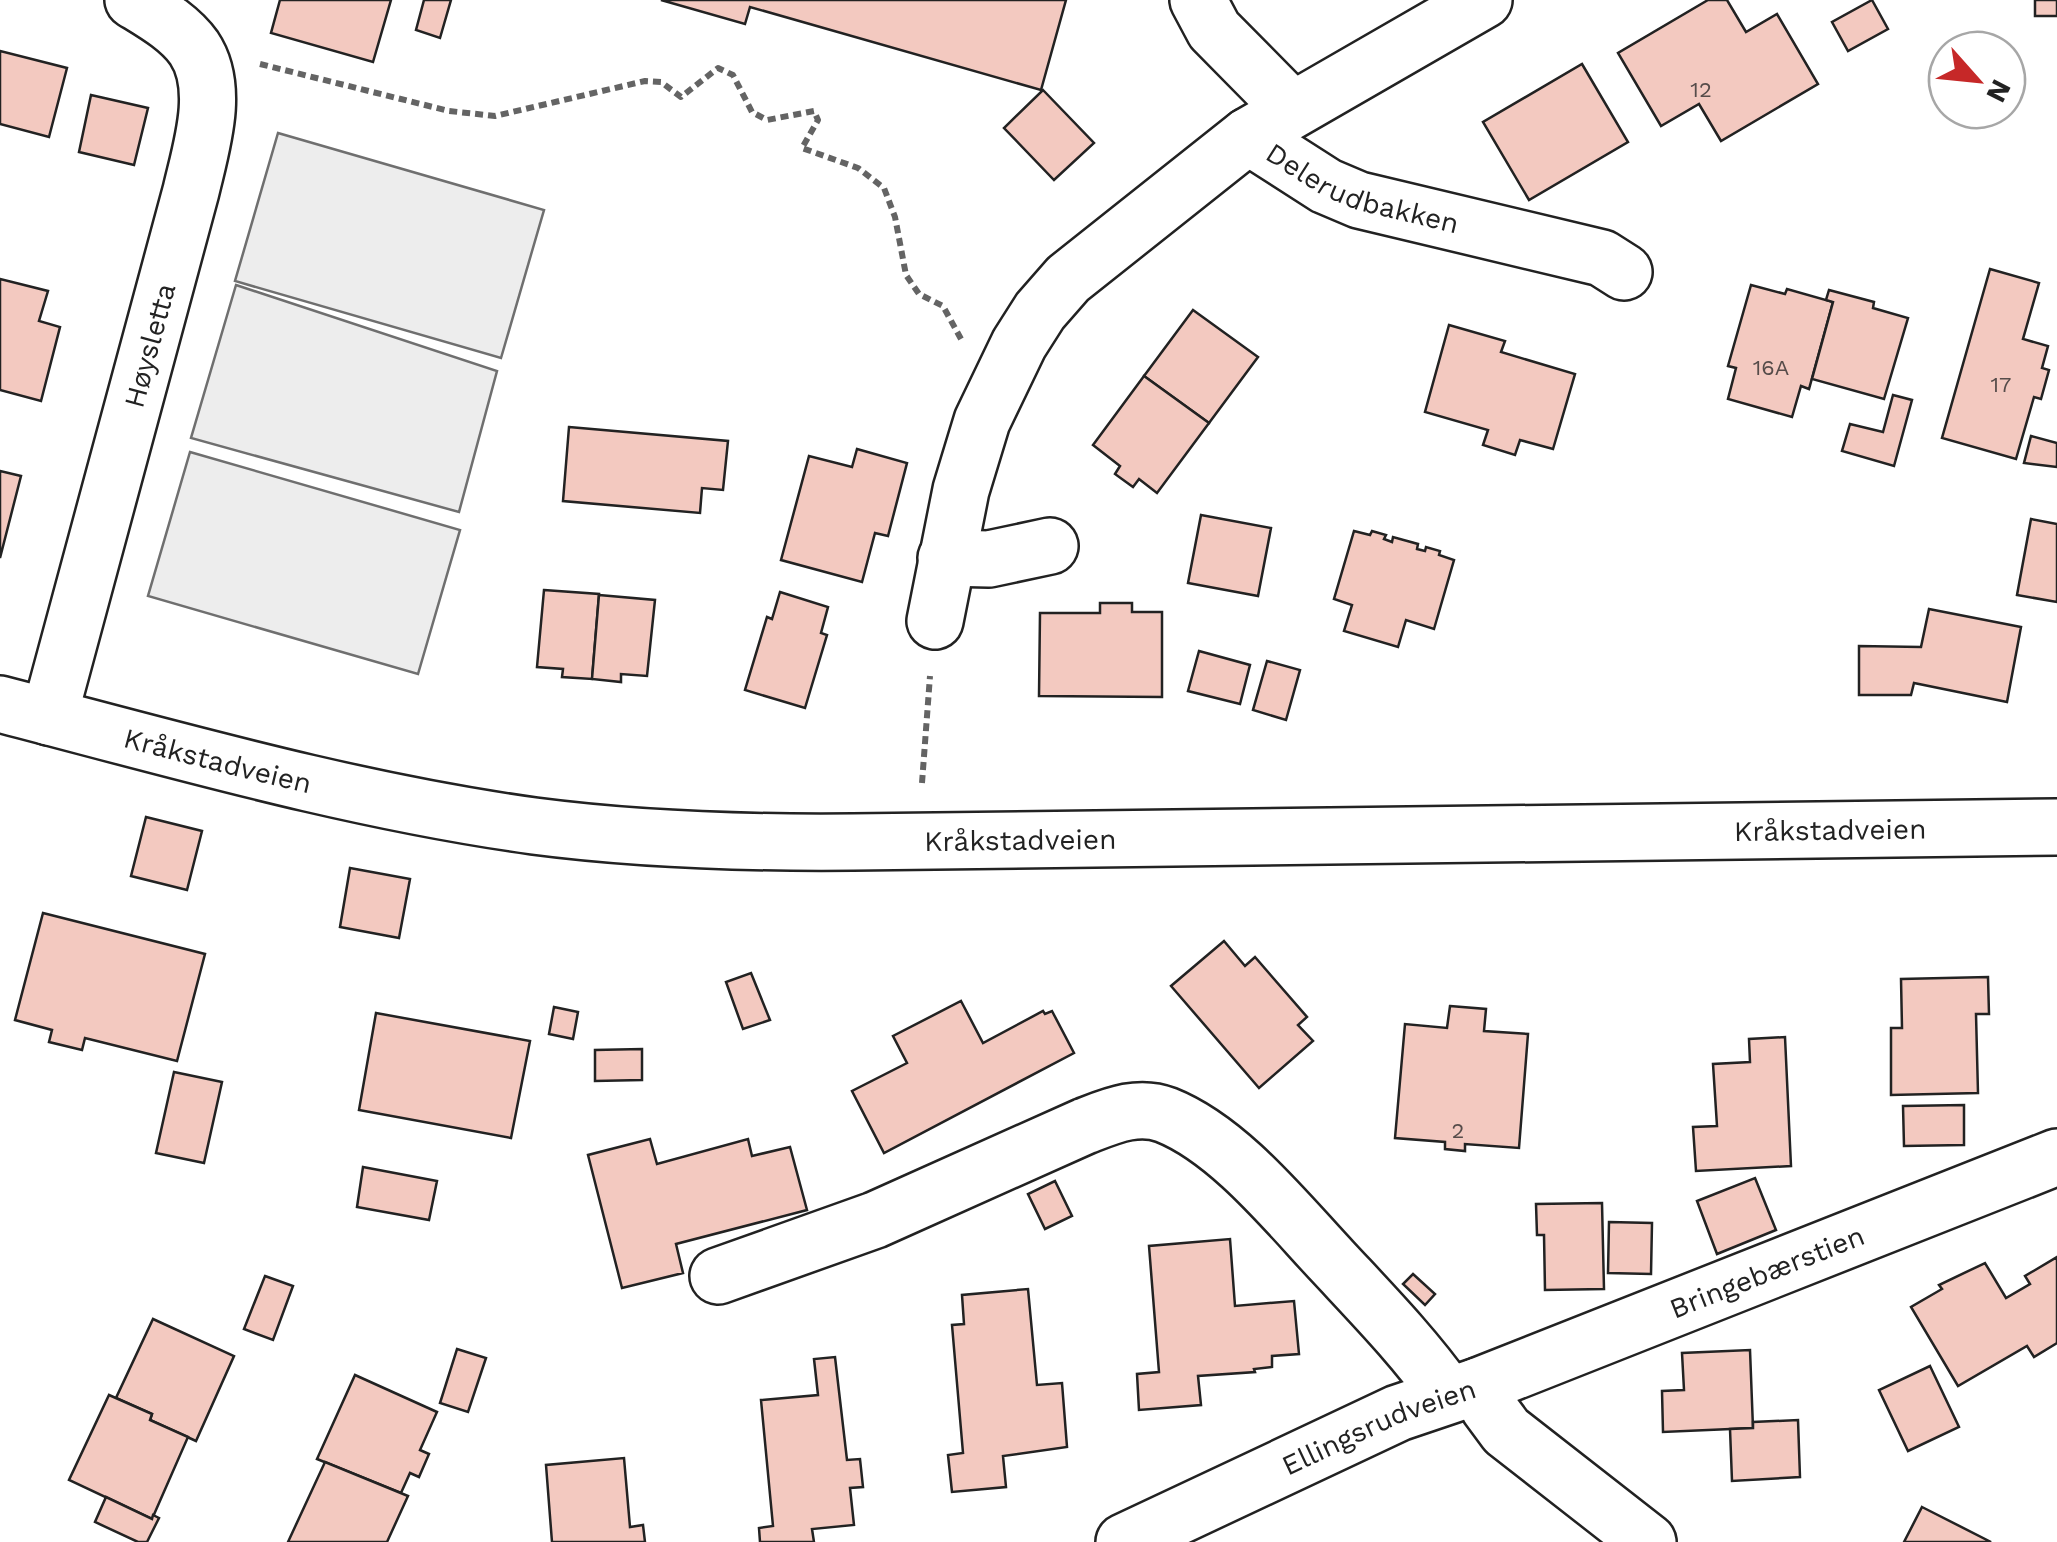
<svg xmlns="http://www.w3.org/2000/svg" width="2057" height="1542" font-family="'Work Sans',sans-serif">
<rect width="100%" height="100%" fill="#fff"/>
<g fill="#ededed" stroke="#6f6f6f" stroke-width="2.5">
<path d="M278,133L544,210L501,358L235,281Z"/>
<path d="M236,285L497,371L459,512L191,438Z"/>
<path d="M190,452L460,530L418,674L148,596Z"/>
</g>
<g fill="#f3c9c0" stroke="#222" stroke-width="2.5">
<path d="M280,0H391L373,62L271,33Z"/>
<path d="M424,0H451L440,38L416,30Z"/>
<path d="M661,0H1066L1041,90L750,7L745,24Z"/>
<path d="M1708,0H1727L1746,32L1777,14L1818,84L1721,141L1699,104L1661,126L1618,53Z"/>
<path d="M1872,0L1888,29L1848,51L1832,22Z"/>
<rect x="2035" y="0" width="22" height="16"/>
<path d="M0,51L67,68L49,137L0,124Z"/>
<path d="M1582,64L1628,142L1529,200L1483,122Z"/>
<path d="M1043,90L1094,143L1054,180L1004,128Z"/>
<path d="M91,95L148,108L134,165L79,152Z"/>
<path d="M1990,269L2039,283L2023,339L2048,346L2042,368L2049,370L2041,399L2034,397L2016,459L1942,438Z"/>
<path d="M0,279L48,291L39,321L60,327L41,401L0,390Z"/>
<path d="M1751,285L1785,294L1787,289L1833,302L1809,389L1801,386L1792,417L1728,399L1736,368L1728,366Z"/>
<path d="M1829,290L1874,302L1873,308L1908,318L1884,399L1812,379L1833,302L1826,300Z"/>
<path d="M1193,310L1258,357L1209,423L1144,376Z"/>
<path d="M1449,325L1505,341L1501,352L1575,374L1553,449L1520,440L1515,455L1483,445L1488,430L1425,412Z"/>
<path d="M1144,376L1209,423L1157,493L1139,479L1133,487L1115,474L1120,466L1093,445Z"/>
<path d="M1893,395L1912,400L1894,466L1842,451L1850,424L1883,432Z"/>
<path d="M569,427L728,441L723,490L702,488L700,513L563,501Z"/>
<path d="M2031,436L2057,443V467L2024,463Z"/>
<path d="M857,449L907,463L888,536L875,533L862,582L781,560L809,456L852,467Z"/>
<path d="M0,471L21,476L0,558Z"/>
<path d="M1201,515L1271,528L1258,596L1188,583Z"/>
<path d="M2031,519L2057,524V602L2017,595Z"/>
<path d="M1354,531L1370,535L1372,531L1386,535L1384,539L1392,542L1393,537L1418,544L1417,549L1425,551L1426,547L1440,551L1439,555L1454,560L1434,629L1406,620L1398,647L1344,631L1352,605L1334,599Z"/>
<path d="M544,590L599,594L592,679L562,677L563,669L537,667Z"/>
<path d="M780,592L828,607L821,633L827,635L805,708L745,690L767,617L772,619Z"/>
<path d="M599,595L655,600L647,676L621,674V682L592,679Z"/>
<path d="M1100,603H1132V612H1162V697L1039,696L1040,613H1100Z"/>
<path d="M1929,609L2021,627L2007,702L1914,683L1911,695H1859V646L1921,647Z"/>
<path d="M1199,651L1250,665L1240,704L1188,691Z"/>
<path d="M1267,661L1300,670L1286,720L1253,710Z"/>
<path d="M146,817L202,831L187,890L131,876Z"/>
<path d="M350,868L410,879L399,938L340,927Z"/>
<path d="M43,913L205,954L177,1061L85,1038L82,1050L49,1042L52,1030L15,1020Z"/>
<path d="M1224,941L1245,966L1255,957L1307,1017L1298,1025L1313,1041L1259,1088L1171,986Z"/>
<path d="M751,973L770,1020L743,1029L726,982Z"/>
<path d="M1988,977L1989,1014H1976L1978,1093L1891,1095V1028H1902L1901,979Z"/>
<path d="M961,1001L983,1043L1043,1011L1045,1014L1052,1011L1074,1053L884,1153L852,1091L907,1063L893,1036Z"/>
<path d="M1450,1006L1486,1009L1484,1031L1528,1034L1519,1148L1465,1144V1151L1445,1149V1142L1395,1138L1405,1024L1447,1028Z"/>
<path d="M554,1007L578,1012L573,1039L549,1034Z"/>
<path d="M376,1013L530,1041L511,1138L359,1110Z"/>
<path d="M1785,1037L1791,1166L1696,1171L1693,1127L1717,1126L1713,1064L1750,1062L1749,1039Z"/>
<path d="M642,1049V1080L595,1081V1050Z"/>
<path d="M174,1072L222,1082L204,1163L156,1153Z"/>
<path d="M1964,1105V1145L1904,1146L1903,1106Z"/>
<path d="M650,1139L657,1164L748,1139L752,1156L790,1147L807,1210L676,1244L683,1273L622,1288L588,1155Z"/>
<path d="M363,1167L437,1181L429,1220L357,1207Z"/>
<path d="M1755,1178L1776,1230L1717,1254L1697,1201Z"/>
<path d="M1055,1181L1072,1216L1045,1229L1028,1194Z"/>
<path d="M1602,1203L1604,1289L1545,1290L1544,1235H1537L1536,1204Z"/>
<path d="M1609,1222L1652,1223L1651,1274L1608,1273Z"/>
<path d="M1230,1239L1235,1306L1294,1301L1299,1354L1272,1356V1367L1254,1369L1255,1372L1198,1376L1201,1405L1139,1410L1137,1374L1159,1372L1149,1246Z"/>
<path d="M2057,1257V1343L2034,1357L2027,1346L1958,1386L1911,1307L1942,1289L1939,1285L1985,1263L2006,1298L2030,1284L2025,1276Z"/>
<path d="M1413,1274L1435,1294L1425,1305L1403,1284Z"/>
<path d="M265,1276L293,1286L273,1340L244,1329Z"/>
<path d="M1028,1289L1037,1385L1062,1383L1067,1447L1003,1456L1006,1487L952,1492L948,1455L963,1453L952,1325L964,1324L962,1295Z"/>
<path d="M153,1319L234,1356L196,1441L150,1420L152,1414L116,1398Z"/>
<path d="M457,1349L486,1358L468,1412L440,1403Z"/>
<path d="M1750,1350L1753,1428L1663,1432L1662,1391L1684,1390L1682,1353Z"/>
<path d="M835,1357L847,1460L860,1459L863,1487L850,1488L854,1525L812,1529L814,1542H760L759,1528L773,1526L761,1400L818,1395L814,1359Z"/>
<path d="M1930,1366L1959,1427L1908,1451L1879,1390Z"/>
<path d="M355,1375L437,1412L420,1450L429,1454L419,1477L410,1473L401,1493L317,1459Z"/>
<path d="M109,1395L152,1414L150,1420L188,1437L152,1519L69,1480Z"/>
<path d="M1798,1420L1800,1477L1732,1481L1730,1429L1753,1428V1422Z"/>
<path d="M624,1458L630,1527L643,1525L645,1542H552L546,1465Z"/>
<path d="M325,1462L408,1496L387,1542H288Z"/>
<path d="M106,1497L152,1519L153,1515L159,1518L147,1542H138L95,1522Z"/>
<path d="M1922,1507L1991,1542H1904Z"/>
</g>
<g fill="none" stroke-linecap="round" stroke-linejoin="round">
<defs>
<g id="minor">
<path d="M1198,0L1214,30L1292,109"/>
<path id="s1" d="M1248,136L1326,186L1359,200L1602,258L1624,272"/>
<path d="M946,558L989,559L1050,546"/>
<path d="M935,621L961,490L982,421L1019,344L1040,311L1068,279L1248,136L1484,0"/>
<path id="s2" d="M49,717L191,191C201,148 221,88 194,48C179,27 154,13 133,0"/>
<path d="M718,1276L875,1220L1085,1126C1111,1116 1138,1104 1166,1115C1229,1140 1287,1213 1333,1262C1373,1305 1414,1347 1448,1395"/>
<path d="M1478,1386L1489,1408L1506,1431L1648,1542"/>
<path id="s3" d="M1124,1542L1398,1413L1478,1386L2057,1157"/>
</g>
<g id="major">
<path id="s4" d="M0,704C177,750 353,801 534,826C641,840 746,843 853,842L2057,827"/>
</g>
</defs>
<use href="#minor" stroke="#222" stroke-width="60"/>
<use href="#major" stroke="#222" stroke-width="60"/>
<g stroke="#646464" stroke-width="6" stroke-dasharray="8 5" stroke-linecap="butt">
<path d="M260,64L449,111L495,116L645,81L661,82L681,97L718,68L733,75L752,112L767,120L814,111L818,120L802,148L858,168L884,188L895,217L906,275L919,294L943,306L961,339"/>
<path d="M922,783L930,676"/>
</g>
<use href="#minor" stroke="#fff" stroke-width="55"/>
<use href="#major" stroke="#fff" stroke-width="55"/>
</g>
<g text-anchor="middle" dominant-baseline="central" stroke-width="8" stroke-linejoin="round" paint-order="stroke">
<g font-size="22" fill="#564c4a">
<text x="1701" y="89">12</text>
<text x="1771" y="367">16A</text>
<text x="2001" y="384">17</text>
<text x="1458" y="1130">2</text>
</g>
<g font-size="28" fill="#222" stroke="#fff">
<text stroke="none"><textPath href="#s1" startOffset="128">Delerudbakken</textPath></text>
<text stroke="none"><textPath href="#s2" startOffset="385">Høysletta</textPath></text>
<text stroke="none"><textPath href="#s4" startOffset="225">Kråkstadveien</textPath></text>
<text stroke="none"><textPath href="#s4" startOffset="1845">Kråkstadveien</textPath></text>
<text stroke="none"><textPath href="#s4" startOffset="1035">Kråkstadveien</textPath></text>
<text stroke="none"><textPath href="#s3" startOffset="698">Bringebærstien</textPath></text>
<text stroke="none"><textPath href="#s3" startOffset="280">Ellingsrudveien</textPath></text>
</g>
</g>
<g transform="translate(1977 80) rotate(117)"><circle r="48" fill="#ffffff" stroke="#a7a7a7" stroke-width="2.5"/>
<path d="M0-8L18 38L0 25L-18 38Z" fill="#c62828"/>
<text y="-15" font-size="28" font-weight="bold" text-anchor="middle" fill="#222222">N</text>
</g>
</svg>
